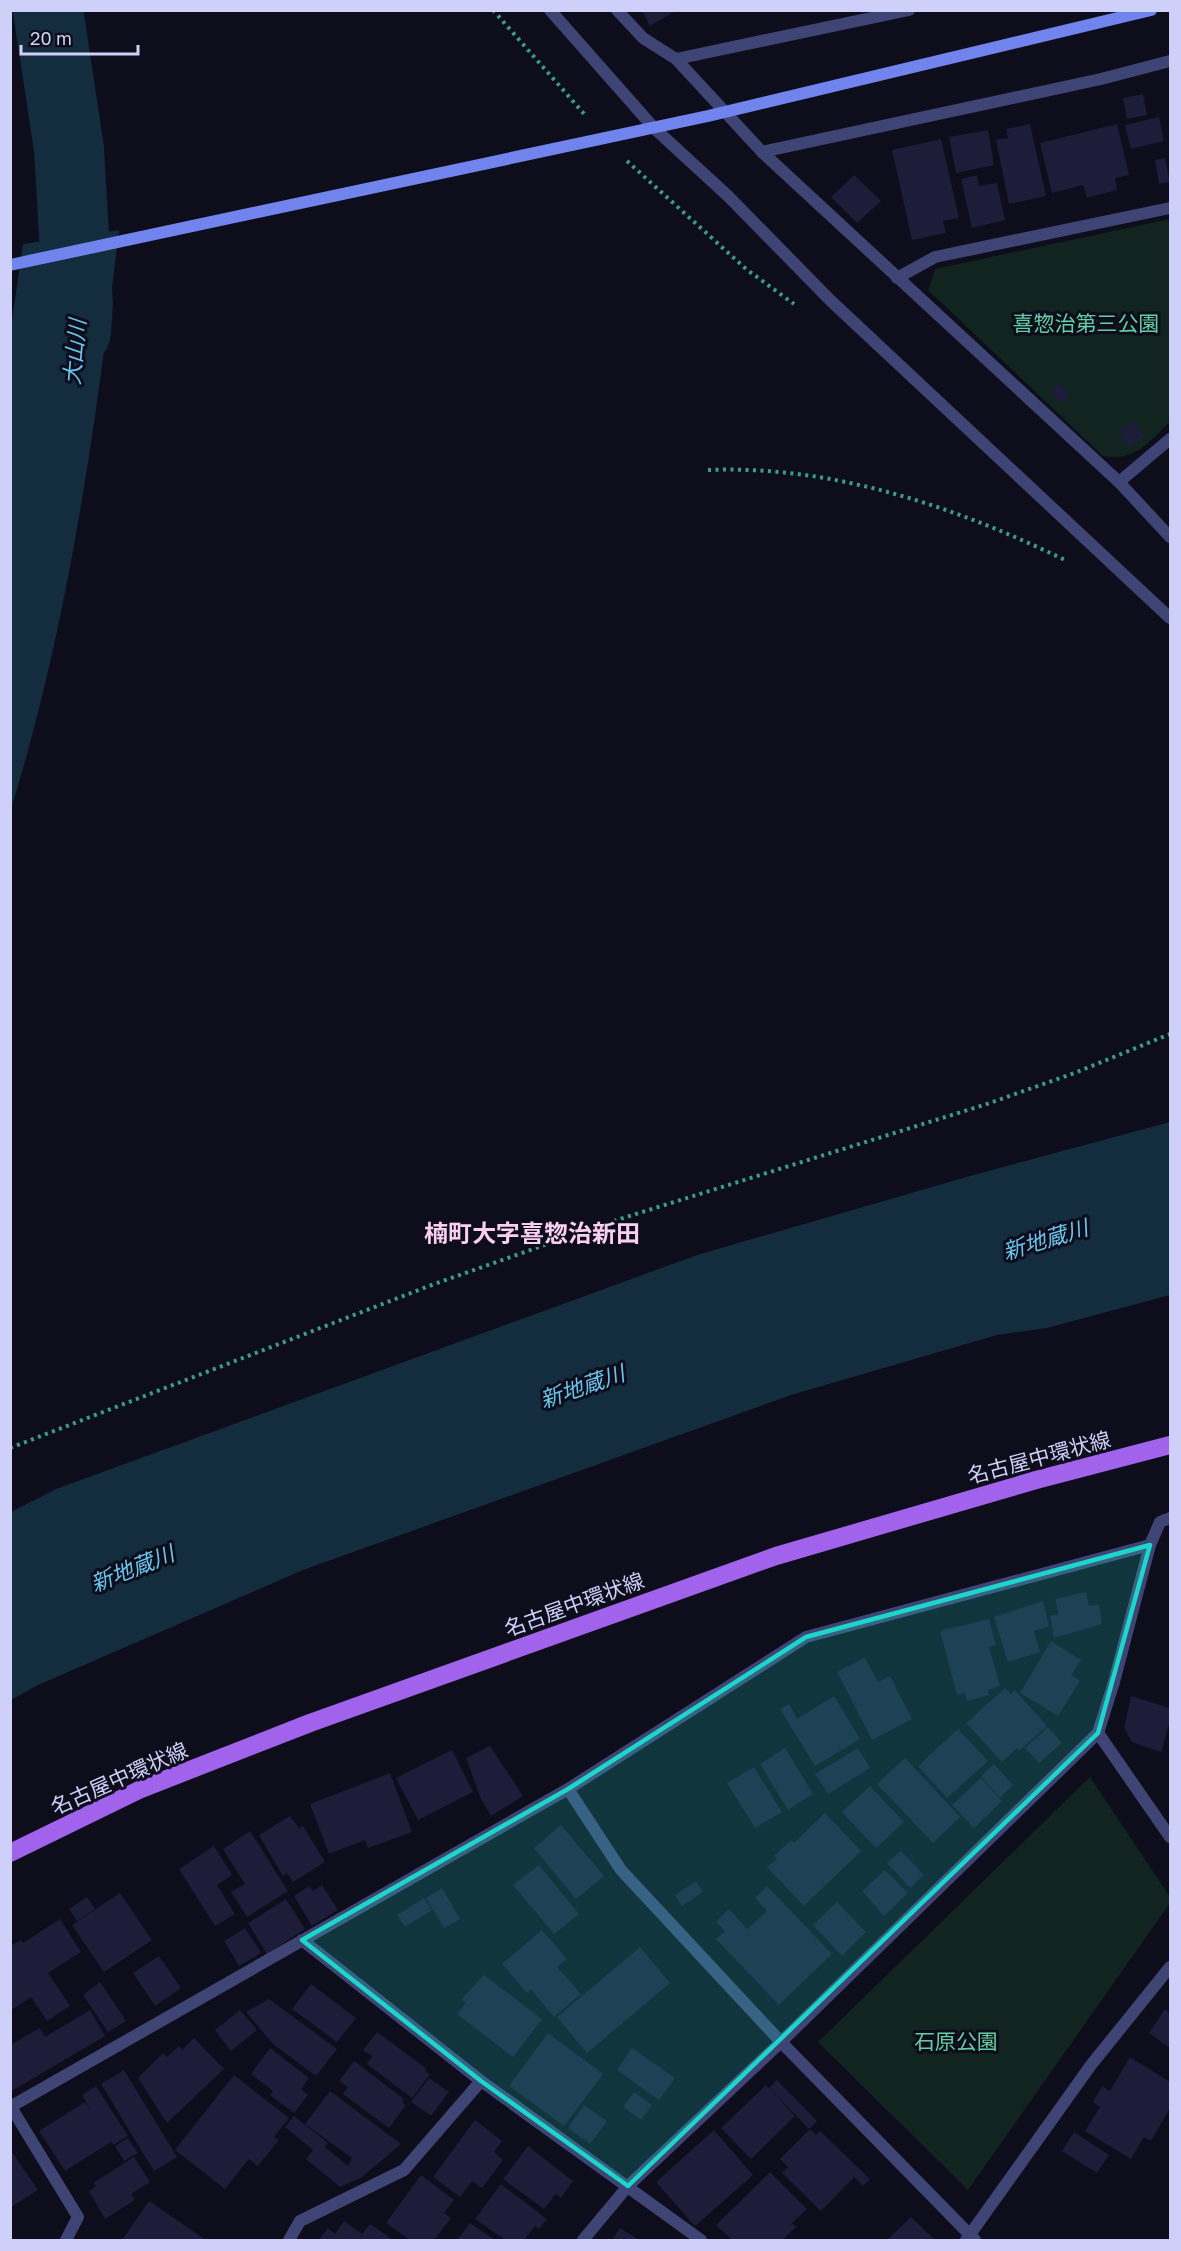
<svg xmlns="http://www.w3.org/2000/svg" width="1181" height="2251" font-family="'Golos Text','Noto Sans JP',sans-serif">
<rect width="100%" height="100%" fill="#0d0d1b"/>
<g fill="#112420">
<path d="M1170,219V422C1148,442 1136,462 1103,456L928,290L935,269Z"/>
<path d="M1090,1777L1170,1897V1903L968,2190L818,2042Z"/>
</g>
<g fill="#132c3e">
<path d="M119,230C96,425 69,621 11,809L10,333L23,244Z"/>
<path d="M1170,1122V1295L1047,1328L997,1335L791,1395L303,1570L38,1685L11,1700V1512L56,1489L697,1255L970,1176Z"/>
</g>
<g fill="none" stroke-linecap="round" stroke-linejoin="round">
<path stroke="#132c3e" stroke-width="70" d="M48,10L69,149L78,304L76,332"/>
</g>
<g fill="#1d1c39">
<path d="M642,10H677L650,26Z"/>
<path d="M1143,94L1147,115L1127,119L1123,98Z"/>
<path d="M1159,117L1164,141L1131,149L1125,125Z"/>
<path d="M1030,124L1046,196L1009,204L996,140L1008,138L1006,129Z"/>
<path d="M1117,124L1129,175L1115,178L1117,190L1087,198L1083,185L1052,193L1040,143Z"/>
<path d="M988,130L994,165L956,173L949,137Z"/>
<path d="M941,139L959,218L943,221L946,233L912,240L892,150Z"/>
<path d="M1165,158L1170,182L1159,184L1155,160Z"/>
<path d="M854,175L881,201L857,223L831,197Z"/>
<path d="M977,175L979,186L997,183L1005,220L972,228L961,179Z"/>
<path d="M1058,382L1070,395L1061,403L1050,391Z"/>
<path d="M1133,421L1145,436L1130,448L1117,433Z"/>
<path d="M1086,1592L1089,1606L1099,1604L1102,1624L1054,1638L1050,1616L1059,1614L1055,1599Z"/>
<path d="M1043,1601L1049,1626L1034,1631L1040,1652L1008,1662L994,1617Z"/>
<path d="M989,1619L996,1645L989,1647L1000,1686L988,1690L989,1695L967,1701L965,1693L957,1695L940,1631Z"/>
<path d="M1051,1641L1081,1660L1071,1675L1080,1681L1058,1716L1020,1693Z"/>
<path d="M865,1658L878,1682L890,1676L912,1719L872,1740L837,1672Z"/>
<path d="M1005,1688L1011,1694L1015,1690L1047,1726L1019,1751L1017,1748L1002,1762L966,1723Z"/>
<path d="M834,1696L860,1739L815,1766L780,1709L789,1704L797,1719Z"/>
<path d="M1131,1696L1170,1708V1721L1161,1752L1132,1742L1124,1728Z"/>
<path d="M1048,1727L1062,1743L1039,1763L1025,1748Z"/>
<path d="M958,1729L988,1761L947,1798L918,1766Z"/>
<path d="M490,1746L523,1796L491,1816L481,1799L466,1758Z"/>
<path d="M785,1748L813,1794L788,1810L760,1764Z"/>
<path d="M858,1748L870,1768L828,1794L815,1774Z"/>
<path d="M452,1750L473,1792L418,1820L396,1778Z"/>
<path d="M905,1758L960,1817L933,1843L877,1784Z"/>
<path d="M994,1764L1013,1785L1000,1798L981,1776Z"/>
<path d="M754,1767L782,1812L755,1828L727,1783Z"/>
<path d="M390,1773L412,1832L368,1848L365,1840L329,1854L310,1804Z"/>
<path d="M981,1778L1002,1801L974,1828L952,1805Z"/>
<path d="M870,1786L904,1822L876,1848L842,1812Z"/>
<path d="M825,1813L861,1851L804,1906L767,1867L777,1859L774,1856L791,1840L794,1843Z"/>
<path d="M290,1816L299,1828L303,1826L325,1862L293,1882L287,1873L283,1876L259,1835Z"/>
<path d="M561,1825L604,1876L576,1899L534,1848Z"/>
<path d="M250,1831L288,1891L247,1917L231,1892L245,1884L223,1849Z"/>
<path d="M214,1846L232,1875L217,1885L235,1914L215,1926L179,1869Z"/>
<path d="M901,1851L924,1875L910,1888L887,1863Z"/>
<path d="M539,1865L579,1914L554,1934L513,1885Z"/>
<path d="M885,1870L908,1893L884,1916L862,1891Z"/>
<path d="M696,1881L703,1892L682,1906L675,1895Z"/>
<path d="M322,1885L338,1910L312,1926L294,1896L309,1886L313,1891Z"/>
<path d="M767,1886L832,1954L779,2005L716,1939L725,1931L716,1922L729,1909L747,1929L767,1911L755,1898Z"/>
<path d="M442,1888L460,1919L444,1928L426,1898Z"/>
<path d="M120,1893L152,1940L104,1972L72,1925Z"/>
<path d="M87,1897L95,1909L77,1921L69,1909Z"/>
<path d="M424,1898L432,1910L405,1927L397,1915Z"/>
<path d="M286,1899L305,1929L267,1954L248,1923Z"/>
<path d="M837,1902L866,1932L842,1956L813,1925Z"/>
<path d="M60,1919L81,1952L48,1973L70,2006L47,2021L31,1997L10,2011V1946L21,1940L23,1943Z"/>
<path d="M245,1928L261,1953L239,1966L224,1941Z"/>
<path d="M542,1930L567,1959L557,1967L581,1994L554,2017L531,1989L527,1993L502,1964Z"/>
<path d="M640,1947L670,1983L587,2053L557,2017Z"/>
<path d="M159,1956L181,1988L155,2006L133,1973Z"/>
<path d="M484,1975L542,2019L513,2057L457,2014L466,2002L461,2000Z"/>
<path d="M100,1982L126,2021L108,2032L83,1995Z"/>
<path d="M311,1984L356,2018L337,2042L292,2009Z"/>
<path d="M269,1999L337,2049L316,2076L273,2044L246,2012Z"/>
<path d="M1165,2009L1170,2013V2048L1149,2033Z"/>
<path d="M90,2010L105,2036L10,2092V2045L40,2028L45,2037Z"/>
<path d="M240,2010L257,2030L231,2051L215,2030Z"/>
<path d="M377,2032L427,2069L425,2071L430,2074L412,2098L367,2064L372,2056L363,2050Z"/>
<path d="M548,2033L603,2074L564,2126L509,2086Z"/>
<path d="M194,2038L224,2069L167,2123L138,2078L163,2053L167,2057L179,2046L182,2050Z"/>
<path d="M270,2048L309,2078L301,2089L308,2095L294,2113L270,2095L273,2091L251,2074Z"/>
<path d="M632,2048L675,2078L659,2100L617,2070Z"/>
<path d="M1130,2057L1170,2082V2108L1151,2141L1144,2137L1131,2159L1085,2131L1100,2107L1093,2102L1102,2086L1110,2091Z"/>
<path d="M354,2061L404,2099L402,2102L406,2105L389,2128L343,2094L348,2087L339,2081Z"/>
<path d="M124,2070L177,2157L154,2171L101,2084Z"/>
<path d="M234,2075L289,2118L274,2137L279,2140L258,2166L249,2159L225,2189L175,2150Z"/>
<path d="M429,2078L449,2092L431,2116L411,2102Z"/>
<path d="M777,2080L817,2121L809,2129L769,2088Z"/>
<path d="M766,2085L795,2116L751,2159L721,2128Z"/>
<path d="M96,2086L128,2136L113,2145L111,2142L65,2171L39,2131L85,2102L91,2110L82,2095Z"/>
<path d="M330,2091L401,2144L362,2177L340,2187L306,2159L313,2150L285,2127L294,2116L328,2143L325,2147L348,2166L352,2158L305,2124Z"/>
<path d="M634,2092L652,2105L641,2120L623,2107Z"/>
<path d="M584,2105L607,2121L590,2144L568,2128Z"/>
<path d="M475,2120L502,2141L494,2152L503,2160L482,2188L472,2181L460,2197L433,2177Z"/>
<path d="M810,2129L816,2135L820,2131L870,2179L863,2186L854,2177L821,2211L782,2173L788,2167L780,2159Z"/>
<path d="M714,2130L753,2175L695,2226L656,2182Z"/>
<path d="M1074,2132L1109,2155L1097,2173L1062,2151Z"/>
<path d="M128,2138L138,2153L124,2161L115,2146Z"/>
<path d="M528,2146L573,2181L561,2198L556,2194L544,2209L503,2179Z"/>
<path d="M10,2149L38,2190L10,2208Z"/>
<path d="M134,2157L150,2182L131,2194L135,2200L105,2219L89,2191L96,2186L93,2183Z"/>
<path d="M770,2172L807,2209L792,2223L796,2227L782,2240H732L716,2225Z"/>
<path d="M421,2175L454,2200L444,2213L451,2218L434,2240H410L386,2223Z"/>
<path d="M501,2184L547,2219L539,2229L535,2226L524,2240H505L475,2219Z"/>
<path d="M149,2201L206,2240H122Z"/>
<path d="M911,2217L935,2240H887Z"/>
<path d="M344,2221L362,2234L370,2224L393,2240H319L328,2228L335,2234Z"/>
<path d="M470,2223L495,2240H457Z"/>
<path d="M620,2228L639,2240H612Z"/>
</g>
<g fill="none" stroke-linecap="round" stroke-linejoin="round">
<g stroke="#3b9f88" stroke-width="4" stroke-dasharray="3 4.5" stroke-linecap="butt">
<path d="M493,10L586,116"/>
<path d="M627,161L746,269L794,304"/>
<path d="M708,470C833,465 956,507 1067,561"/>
<path d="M10,1448L429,1286L604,1224L990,1103L1077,1072L1170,1034"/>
</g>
<g stroke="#3e4574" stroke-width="12">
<path d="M550,10L654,128L728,196L831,301L1170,618"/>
<path d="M617,10L643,38L676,59L762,152L1119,482L1170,537"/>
<path d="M676,59L909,10"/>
<path d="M762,152L1101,79L1170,61"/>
<path d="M897,278L935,257L1170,208"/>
<path d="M1119,482L1170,439"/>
<path d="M1150,1545L1160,1522L1170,1518"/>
<path d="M1098,1733L1170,1837"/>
<path d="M568,1789L621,1870L781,2042L975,2240"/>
<path d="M302,1940L481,2081L701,2240"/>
<path d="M10,2107L568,1789L806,1637L1150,1545L1114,1682L1098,1733L781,2042L628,2186L583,2240"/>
<path d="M11,2107L78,2217L66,2240"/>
<path d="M289,2240L300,2221L404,2170L481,2081"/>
<path d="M966,2240L1091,2065L1170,1967"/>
</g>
<path stroke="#7183ec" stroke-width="12" d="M10,265L708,116L1151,10"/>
<path stroke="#a163eb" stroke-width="18" d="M10,1853L141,1789L310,1723L776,1556L1036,1480L1170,1445"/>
</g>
<path fill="#1cd6c9" fill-opacity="0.2" stroke="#1cd6c9" stroke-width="4.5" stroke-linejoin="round" d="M1150,1545L1098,1733L628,2186L481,2081L302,1940L568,1789L806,1637Z"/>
<g text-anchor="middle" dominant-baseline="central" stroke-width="6" stroke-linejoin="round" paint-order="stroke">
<g font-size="21" fill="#64cea2" stroke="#0d0d1b">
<text x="1086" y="323">喜惣治第三公園</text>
<text x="956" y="2041">石原公園</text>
</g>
<g font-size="21" fill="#ced0f9" stroke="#0d0d1b">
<text transform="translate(1039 1457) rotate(-15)">名古屋中環状線</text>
<text transform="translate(574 1604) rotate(-20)">名古屋中環状線</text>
<text transform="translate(119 1778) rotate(-24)">名古屋中環状線</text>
</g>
<g font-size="22" font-style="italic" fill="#69c5eb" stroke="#0d0d1b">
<text transform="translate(74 352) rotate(-85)">大山川</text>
<text transform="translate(1045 1239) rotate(-17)">新地蔵川</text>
<text transform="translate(582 1386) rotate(-19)">新地蔵川</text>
<text transform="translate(132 1568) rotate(-22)">新地蔵川</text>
</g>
<g font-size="24" font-weight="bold" fill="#f9cff1" stroke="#0d0d1b">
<text x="532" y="1232">楠町大字喜惣治新田</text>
</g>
</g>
<rect width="1181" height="2251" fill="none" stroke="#ced0f9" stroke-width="24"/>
<path d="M21 45v9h117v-9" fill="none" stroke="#ced0f9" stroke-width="3"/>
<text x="30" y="45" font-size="18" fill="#ced0f9" stroke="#0d0d1b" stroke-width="4.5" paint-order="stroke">20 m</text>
</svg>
